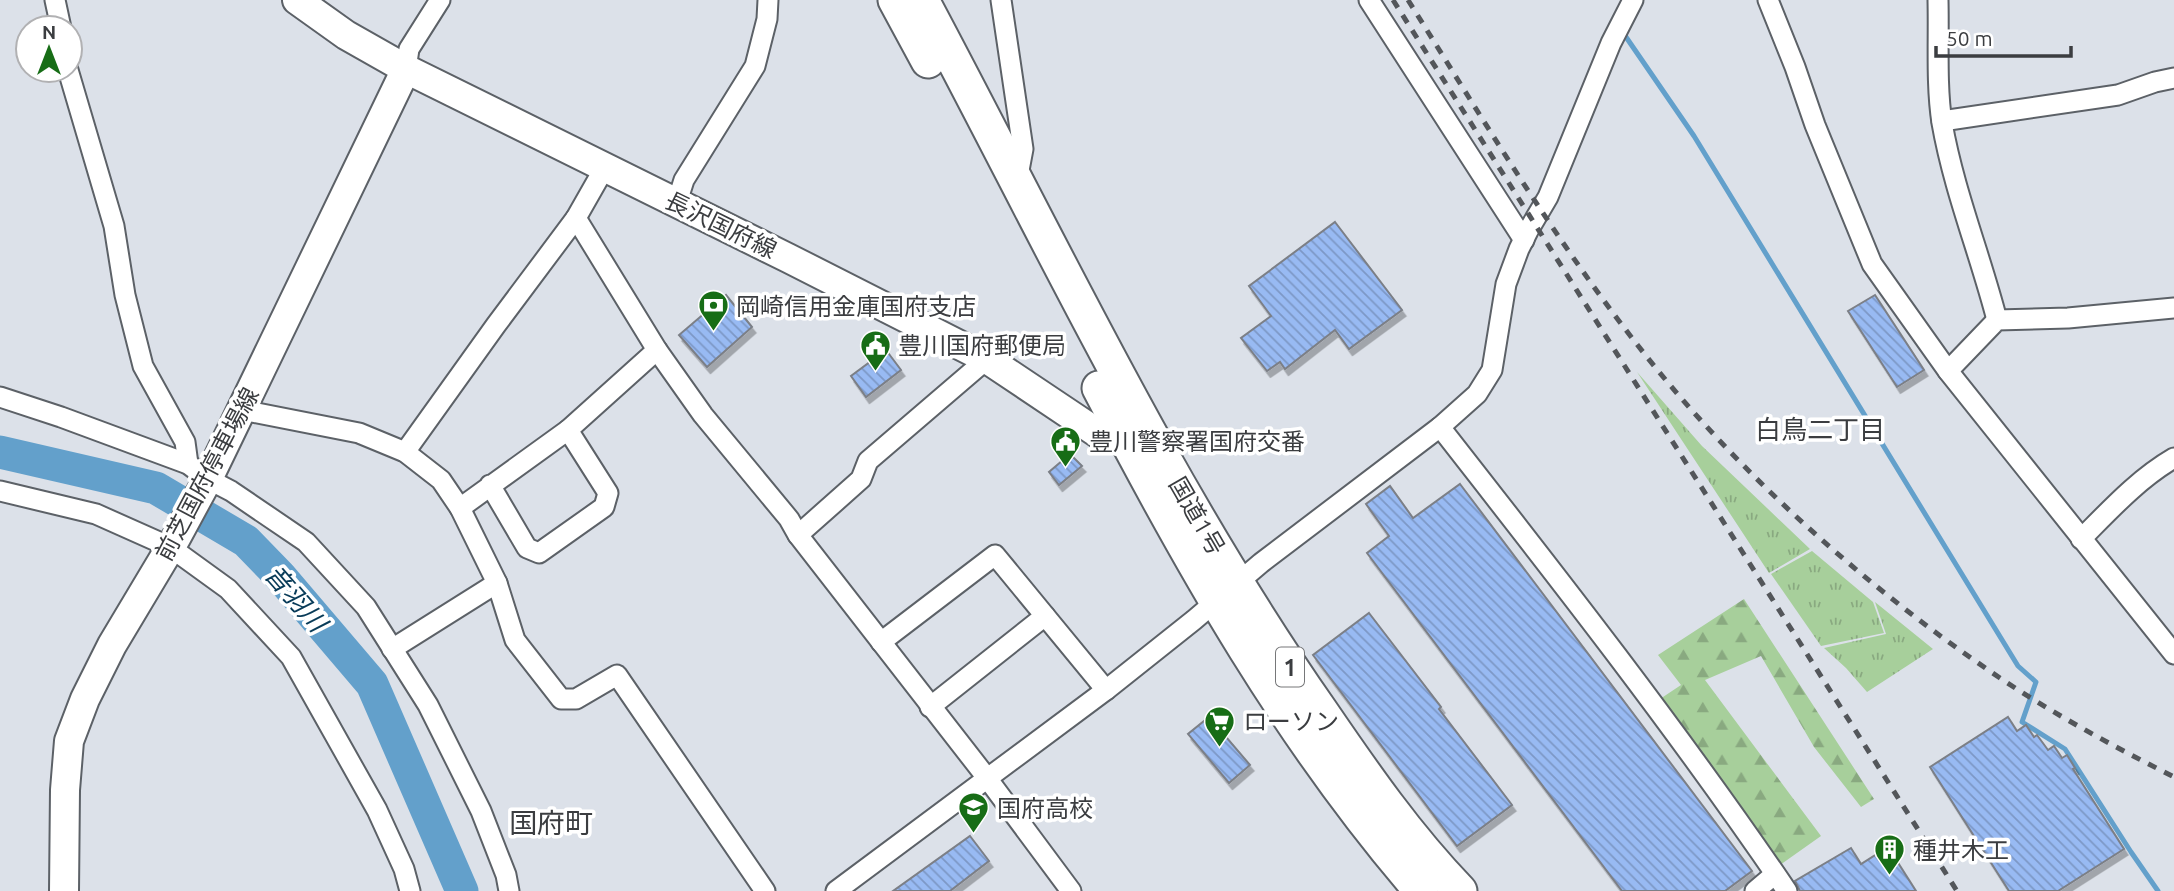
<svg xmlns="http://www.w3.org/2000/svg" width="2174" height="891" font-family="Ubuntu,'Noto Sans JP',sans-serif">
<defs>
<pattern id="grass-tufts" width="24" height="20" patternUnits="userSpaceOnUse" patternTransform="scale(1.75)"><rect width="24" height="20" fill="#a7cf9b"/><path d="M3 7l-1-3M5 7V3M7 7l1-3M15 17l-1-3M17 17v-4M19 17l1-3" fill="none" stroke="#89a980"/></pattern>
<pattern id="forest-firs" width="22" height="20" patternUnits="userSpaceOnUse" patternTransform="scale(1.75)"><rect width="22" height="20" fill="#a7cf9b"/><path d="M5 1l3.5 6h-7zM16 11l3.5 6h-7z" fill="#89a980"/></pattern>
<pattern id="building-back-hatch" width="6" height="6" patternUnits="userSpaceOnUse" patternTransform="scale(1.75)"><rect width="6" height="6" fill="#98baf3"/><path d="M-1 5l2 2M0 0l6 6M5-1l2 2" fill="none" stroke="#7d98c6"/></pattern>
<filter id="shadow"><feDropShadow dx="3.5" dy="6" stdDeviation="0" flood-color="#0004"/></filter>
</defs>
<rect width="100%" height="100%" fill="#dce1e9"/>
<g fill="url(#grass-tufts)">
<path d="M1637,372L1702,446L1810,549L1769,573Z"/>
<path d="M1812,551L1873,602L1884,633L1821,646L1771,574Z"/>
<path d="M1875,602L1933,649L1867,692L1846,668L1824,648L1886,634Z"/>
</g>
<path fill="url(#forest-firs)" d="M1744,599L1874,799L1861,807L1814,747L1761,656L1705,680L1821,836L1780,865L1733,797L1657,701L1681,685L1658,655Z"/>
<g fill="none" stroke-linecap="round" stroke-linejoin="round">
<path stroke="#63a0cb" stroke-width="5" d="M1626,37L1694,136L2018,666L2036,682L2022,722L2065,749L2131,852L2158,891"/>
<path stroke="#63a0cb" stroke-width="33" d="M0,452L156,488L246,541L280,576L372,684L462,891"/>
</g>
<g fill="url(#building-back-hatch)" stroke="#7b7f86" stroke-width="2" filter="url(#shadow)">
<path d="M1335,222L1402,310L1349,349L1335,330L1285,369L1280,362L1267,371L1241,338L1271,316L1249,286Z"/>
<path d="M726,295L752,327L707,367L679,335Z"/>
<path d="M1875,295L1924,370L1897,387L1848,311Z"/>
<path d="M886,350L901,370L866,397L851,376Z"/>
<path d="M1070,454L1082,466L1059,485L1049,472Z"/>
<path d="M1460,484L1752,871L1725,891H1622L1367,553L1389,536L1366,504L1390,486L1413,518Z"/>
<path d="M1369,613L1441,707L1439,709L1512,805L1457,846L1313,655Z"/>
<path d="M1209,717L1250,765L1229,783L1188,734Z"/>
<path d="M2008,717L2017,731L2026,725L2034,737L2037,735L2048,750L2054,746L2062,758L2067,755L2075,768L2073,769L2124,849L2058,891H2009L1930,767Z"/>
<path d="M970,836L989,861L950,891H893Z"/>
<path d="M1888,847L1916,891H1800L1795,881L1851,848L1861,864Z"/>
</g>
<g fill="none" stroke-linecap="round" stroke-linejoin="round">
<defs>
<g id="minor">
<path d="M55,0L61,28"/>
<path d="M1001,0L1023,149L1017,181"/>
<path d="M1369,0L1524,240"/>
<path d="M1768,0L1795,67L1815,125L1872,264L1948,371L2174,654"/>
<path d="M1938,0C1939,40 1936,84 1942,123C1954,191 1980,254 1997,320"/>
<path d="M406,69L409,49L440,0"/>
<path d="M68,70L114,226L125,295L143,366L185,442L188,464"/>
<path d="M1942,121L2118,95L2155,82L2174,78"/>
<path d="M677,202L684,180L755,66L767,19L768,0"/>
<path d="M576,218L657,350L703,415L789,519L798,535L987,778L1071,891"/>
<path d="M1948,371L1997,320L2068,318L2174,308"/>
<path d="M0,397L61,417L188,464L208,479L231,491L306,542L366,607L428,705L481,811L506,875L509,891"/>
<path d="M242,410L359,433L405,452L441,480L460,508L497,583L515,640L561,699H576L617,675L765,891"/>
<path d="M1440,427C1559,579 1678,731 1787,891"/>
<path d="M568,430L657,350"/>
<path d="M405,452L496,325L576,218L605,167"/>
<path d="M0,491L96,514L170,547L228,589L291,657L377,810L404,869L410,891"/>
<path d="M460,508L568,430L608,493L604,507L539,553L527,548L490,485"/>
<path d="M798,535L861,479L868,461L987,359"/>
<path d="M2081,539C2110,510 2138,479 2174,458"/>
<path d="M881,642L995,555L1106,690"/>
<path d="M392,649L497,583"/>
<path d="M930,707L1045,616"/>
<path d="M836,891L1106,690L1194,620L1261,563L1440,427L1477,394L1492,370L1506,284L1519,249L1528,231L1548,197L1611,43L1633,0"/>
<path d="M1755,891L1775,874"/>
</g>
<g id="secondary">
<path d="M297,0L346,35L406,69L788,258L987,359L1102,436L1123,433L1142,426"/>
<path d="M64,891L65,790L69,741L85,699L112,645L176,538L208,479L406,69"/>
</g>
<g id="trunk">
<path d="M895,0L928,61"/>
<path d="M922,0C1050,240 1165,488 1321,711C1364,774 1407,836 1460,891"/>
<path d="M1099,388C1191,565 1290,740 1421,891"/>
</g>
</defs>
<use href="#minor" stroke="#5c6167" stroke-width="23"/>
<use href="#secondary" stroke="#5c6167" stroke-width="32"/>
<use href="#trunk" stroke="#5c6167" stroke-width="37"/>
<use href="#minor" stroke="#fff" stroke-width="19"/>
<use href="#secondary" stroke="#fff" stroke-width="28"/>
<use href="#trunk" stroke="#fff" stroke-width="33"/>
<g stroke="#53565a" stroke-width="5" stroke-dasharray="9 9" stroke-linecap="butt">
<path d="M1393,0L1957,891"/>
<path d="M1408,0C1483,119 1555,241 1643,352C1741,476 1868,589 2000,678C2055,715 2115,747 2174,777"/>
</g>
</g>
<defs>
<symbol id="bank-pin" viewBox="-11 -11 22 30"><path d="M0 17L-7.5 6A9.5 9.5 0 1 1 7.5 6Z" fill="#176d16" stroke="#fff"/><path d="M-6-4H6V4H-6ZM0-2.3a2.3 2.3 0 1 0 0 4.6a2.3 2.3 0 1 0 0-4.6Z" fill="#fff"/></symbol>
<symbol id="civic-pin" viewBox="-11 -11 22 30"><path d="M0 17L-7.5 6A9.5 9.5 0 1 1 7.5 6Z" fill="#176d16" stroke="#fff"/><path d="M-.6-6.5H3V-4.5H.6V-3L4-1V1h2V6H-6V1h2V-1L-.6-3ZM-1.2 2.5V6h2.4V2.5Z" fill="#fff"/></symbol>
<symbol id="supermarket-pin" viewBox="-11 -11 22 30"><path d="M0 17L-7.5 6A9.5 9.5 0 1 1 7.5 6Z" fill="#176d16" stroke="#fff"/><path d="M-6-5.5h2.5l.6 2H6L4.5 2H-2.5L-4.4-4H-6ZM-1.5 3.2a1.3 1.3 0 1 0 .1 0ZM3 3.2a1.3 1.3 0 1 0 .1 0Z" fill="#fff"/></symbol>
<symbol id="school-pin" viewBox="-11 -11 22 30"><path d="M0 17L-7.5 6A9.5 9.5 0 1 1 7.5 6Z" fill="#176d16" stroke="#fff"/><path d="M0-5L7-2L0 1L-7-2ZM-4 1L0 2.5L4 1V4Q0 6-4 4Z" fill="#fff"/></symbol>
<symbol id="building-pin" viewBox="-11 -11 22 30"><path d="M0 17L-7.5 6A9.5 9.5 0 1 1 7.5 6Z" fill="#176d16" stroke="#fff"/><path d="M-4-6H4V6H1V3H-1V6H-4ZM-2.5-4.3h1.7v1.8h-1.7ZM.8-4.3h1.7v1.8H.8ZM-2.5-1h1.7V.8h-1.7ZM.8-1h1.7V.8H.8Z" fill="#fff"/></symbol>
</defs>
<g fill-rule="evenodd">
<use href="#bank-pin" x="696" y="288" width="35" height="47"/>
<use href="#civic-pin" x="858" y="328" width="35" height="47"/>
<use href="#civic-pin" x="1048" y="424" width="35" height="47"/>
<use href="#supermarket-pin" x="1202" y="704" width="35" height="47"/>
<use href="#school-pin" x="956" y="790" width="35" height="47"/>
<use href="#building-pin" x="1872" y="832" width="35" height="47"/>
</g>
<g text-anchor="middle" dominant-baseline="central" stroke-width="7" stroke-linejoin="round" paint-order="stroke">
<rect fill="#fff" stroke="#767779" stroke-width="2" x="1276" y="647.5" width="28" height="39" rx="5"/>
<g font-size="23" font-weight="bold" fill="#3b3d40">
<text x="1290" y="667">1</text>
</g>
<g font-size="24" fill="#3b3d40" stroke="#fff">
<text transform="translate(721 225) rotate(26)">長沢国府線</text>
<text transform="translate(207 474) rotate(-62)">前芝国府停車場線</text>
<text transform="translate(1197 516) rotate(60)">国道1号</text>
</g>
<g font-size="24" fill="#3b3d40" stroke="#fff" text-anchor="start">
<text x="736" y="306">岡崎信用金庫国府支店</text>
<text x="898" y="345">豊川国府郵便局</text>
<text x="1089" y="441">豊川警察署国府交番</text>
<text x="1243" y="721">ローソン</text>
<text x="997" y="808">国府高校</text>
<text x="1913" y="850">種井木工</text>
</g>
<g font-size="26" fill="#3b3d40" stroke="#fff">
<text x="1820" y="429">白鳥二丁目</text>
</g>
<g font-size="26" font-style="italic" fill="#083b58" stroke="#fff">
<text transform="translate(296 598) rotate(49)">音羽川</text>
</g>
<g font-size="28" fill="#3b3d40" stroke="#fff">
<text x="551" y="822">国府町</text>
</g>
</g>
<g transform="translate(49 49)"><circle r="33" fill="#ffffff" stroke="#b1b1b3" stroke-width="2"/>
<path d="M0-5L12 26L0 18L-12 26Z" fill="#176d16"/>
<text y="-10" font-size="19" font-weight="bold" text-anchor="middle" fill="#3b3d40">N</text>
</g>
<path d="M1936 46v10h135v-10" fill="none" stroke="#3b3d40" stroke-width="3.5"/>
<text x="1946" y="46" font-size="21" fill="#3b3d40" stroke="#ffffff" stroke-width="5" paint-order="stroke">50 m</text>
</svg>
